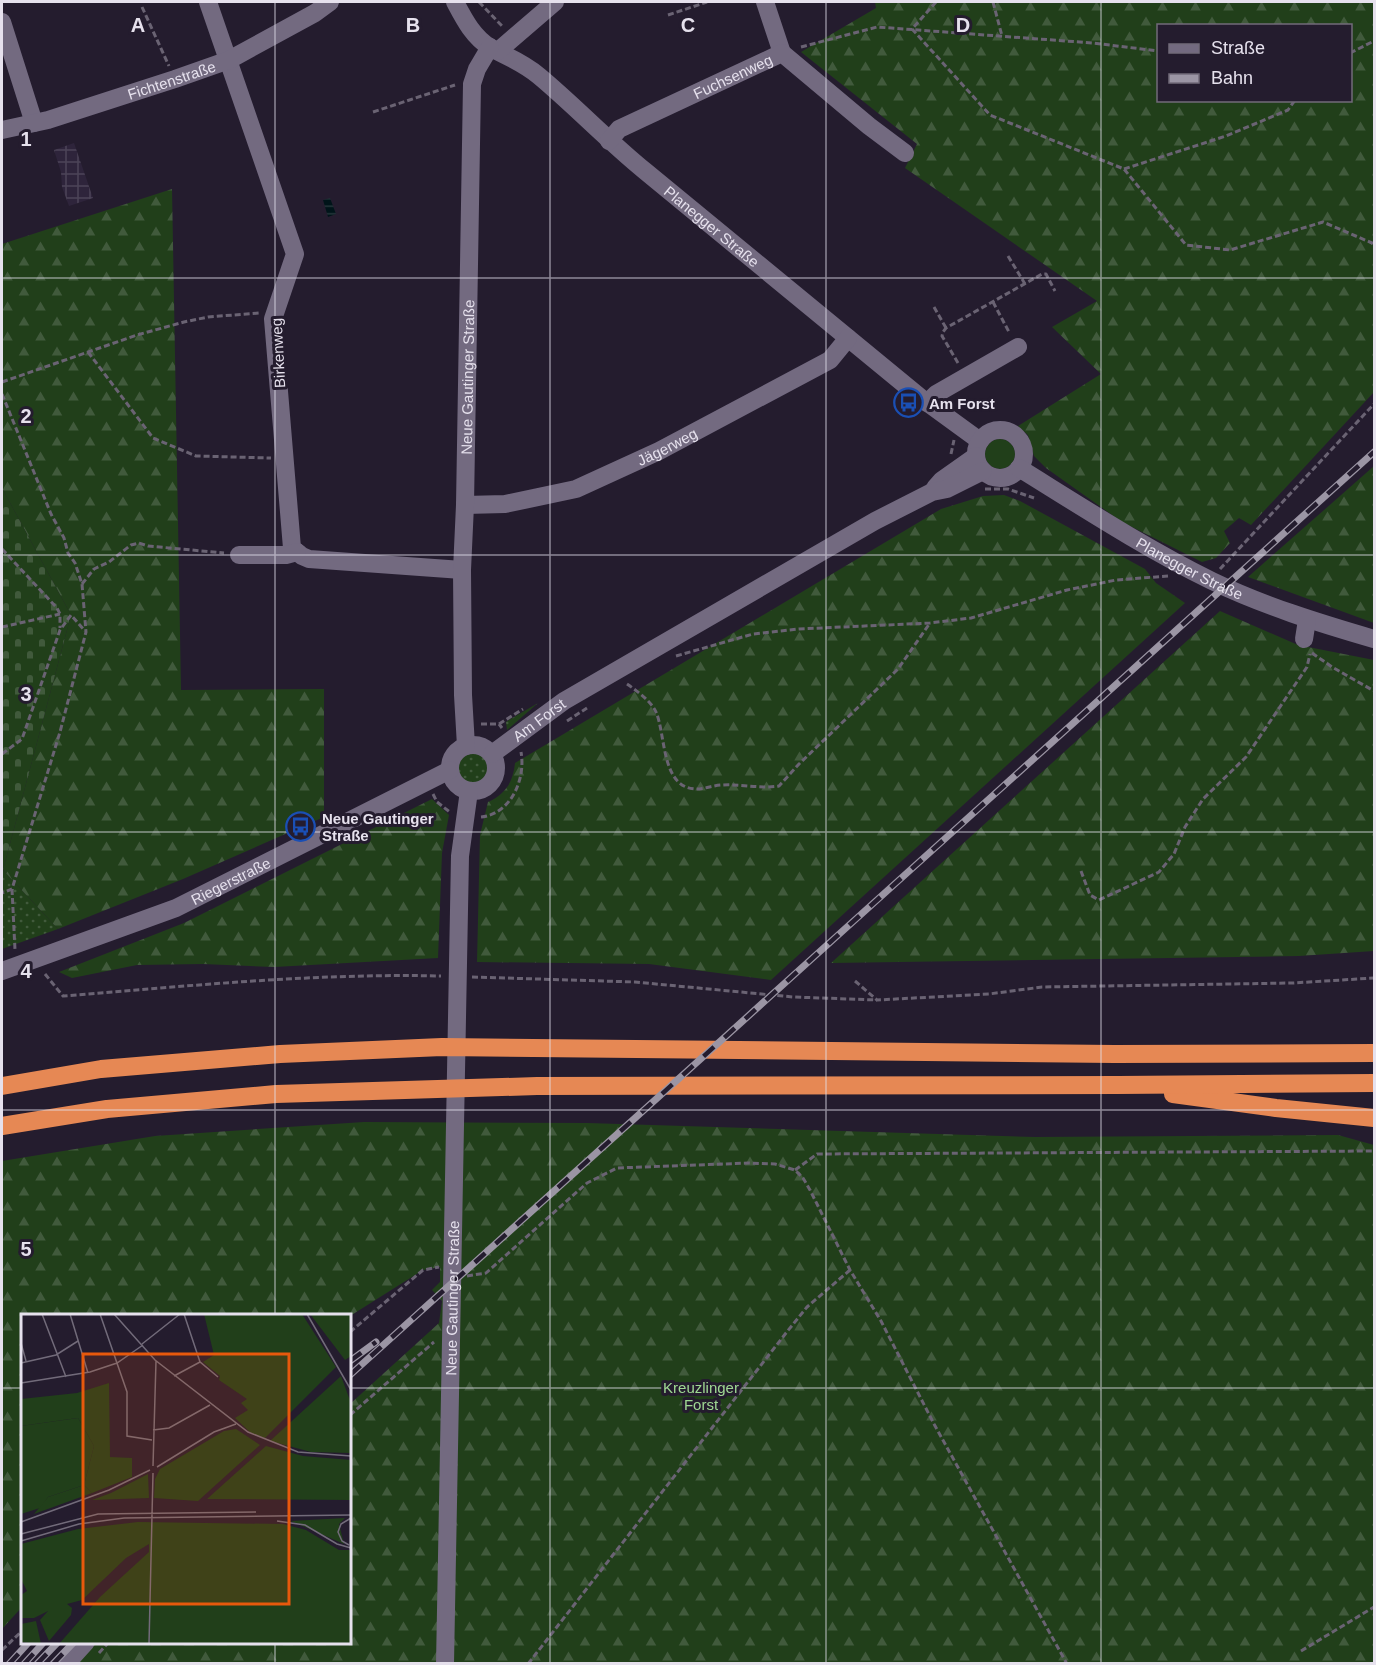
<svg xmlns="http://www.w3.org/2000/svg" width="1376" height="1665" font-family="Helvetica,sans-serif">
<defs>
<pattern id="industrial-grid" width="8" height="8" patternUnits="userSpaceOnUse" patternTransform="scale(1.5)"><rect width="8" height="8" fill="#2e243b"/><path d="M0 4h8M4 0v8" fill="none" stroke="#4c4458"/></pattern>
<pattern id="grass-dots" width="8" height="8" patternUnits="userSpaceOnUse" patternTransform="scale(1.5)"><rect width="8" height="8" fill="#213f1a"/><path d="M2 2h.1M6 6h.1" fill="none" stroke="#415a3c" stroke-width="1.8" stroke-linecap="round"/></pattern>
<pattern id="forest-firs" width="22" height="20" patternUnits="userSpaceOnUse" patternTransform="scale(1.5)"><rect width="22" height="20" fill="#213f1a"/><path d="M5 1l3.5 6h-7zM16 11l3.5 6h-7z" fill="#415a3c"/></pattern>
<pattern id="cemetery-stones" width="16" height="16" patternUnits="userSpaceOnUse" patternTransform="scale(1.5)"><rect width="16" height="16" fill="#213f1a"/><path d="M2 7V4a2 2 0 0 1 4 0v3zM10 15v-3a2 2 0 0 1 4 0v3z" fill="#415a3c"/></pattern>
<pattern id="water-rules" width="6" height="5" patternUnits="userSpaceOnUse" patternTransform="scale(1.5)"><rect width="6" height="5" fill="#001419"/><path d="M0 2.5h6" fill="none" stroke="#25363b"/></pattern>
</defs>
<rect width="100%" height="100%" fill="#241c2e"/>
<path fill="url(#industrial-grid)" d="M74,143L93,198L69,206L62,187L61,172L54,150Z"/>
<g fill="url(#grass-dots)">
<path d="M538,703L507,730L506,722L509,720Z"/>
<circle cx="473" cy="768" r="15"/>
<path d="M2,870H3L58,929L2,949Z"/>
</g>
<g fill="url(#forest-firs)" fill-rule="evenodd">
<path d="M875,2H1374V392L1251,525L1239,518L1224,531L1230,543L1216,558L1202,562L1122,522L1046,468L1034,456L1028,435L1018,426L1101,374L1052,327L1097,301L905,168L917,144L801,52L876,8ZM1158,26H1350V100H1158Z"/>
<path d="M172,189L181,690L324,689V817L183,879L58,929L3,870L71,615L2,488V244Z"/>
<path d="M1374,466V623L1248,577Z"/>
<path d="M1004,495L1020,501L1145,569L1156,583L1185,603L771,980L649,964L477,962L480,835L488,802C505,794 513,783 515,763L941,509L983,496Z"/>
<path d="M1220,611L1298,645L1374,660V951L1299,956L831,963Z"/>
<path d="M432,799L449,815L442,853L438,958L274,967L203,964L137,965L72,978L59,972L184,923Z"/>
<path d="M364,1122L587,1123L1035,1137L1338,1135L1374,1145V1663H73L92,1643L350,1642V1404L439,1323L442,1301L432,1290L440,1282V1267L423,1270L350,1316H22V1607L2,1629V1161L155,1136Z"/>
</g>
<path fill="url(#cemetery-stones)" d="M2,488L71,615L3,870H2Z"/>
<circle fill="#213f1a" cx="1000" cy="454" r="15"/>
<path fill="url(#water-rules)" d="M330,198L336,214L328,217L323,200Z"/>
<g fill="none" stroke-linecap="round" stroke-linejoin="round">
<g stroke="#6a6373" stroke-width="3" stroke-dasharray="6 3" stroke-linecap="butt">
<path d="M479,2L502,26"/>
<path d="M936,2L912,29L990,115L1124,169L1186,245L1230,250L1323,222L1372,243L1374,247"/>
<path d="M993,2L1002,36"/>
<path d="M142,7L169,66"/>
<path d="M668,15L707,2"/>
<path d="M801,47L877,27L1093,43L1158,51"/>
<path d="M1350,53L1374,41"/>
<path d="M373,112L455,85"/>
<path d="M1124,169L1226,136L1288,110L1295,100"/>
<path d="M1008,256L1025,284"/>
<path d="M993,302L1009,332"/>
<path d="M934,307L946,328"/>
<path d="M88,352L153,438L196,456L271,458"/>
<path d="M958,363L942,336L943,332L946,328L1042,274H1046L1055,291"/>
<path d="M2,382L137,335L184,322L208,317L259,313"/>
<path d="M2,394L51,514L64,538L68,553L75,563L82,584L86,632L60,732L12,889L2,893"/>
<path d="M951,454L954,440"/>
<path d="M985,489H1008L1034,498"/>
<path d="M2,549L57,608L60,614V628"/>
<path d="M1220,569L1374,404"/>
<path d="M82,584L94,569L109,562L131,545L139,543L148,546L224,553"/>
<path d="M2,627L60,614"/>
<path d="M1312,653L1332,667L1374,691"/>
<path d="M676,656L753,634L799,629L930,623L971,618L1067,590L1116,580L1168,576"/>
<path d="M627,684C637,691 651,701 656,712C666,735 661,788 696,789C705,789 714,785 723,785C742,784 761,789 779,786L799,764L898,669L930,623"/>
<path d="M567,721L587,708"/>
<path d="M481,724H499L502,728"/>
<path d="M499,724L523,709"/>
<path d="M2,754L22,739L60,630L71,615L85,631"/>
<path d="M433,794L437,802L451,813"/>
<path d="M481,817C511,814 526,779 521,752"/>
<path d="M1081,871L1090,895L1099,900L1159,872L1174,854L1185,827L1203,799L1246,757L1307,667L1310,654"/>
<path d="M12,889L15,950"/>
<path d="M45,974L63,996C189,986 315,973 441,976"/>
<path d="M472,977L635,982L793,997L877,1000"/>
<path d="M855,981L877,1000L989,994L1042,987L1293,983L1374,978"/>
<path d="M795,1170L817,1154L1374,1151"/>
<path d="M467,1276L486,1273L587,1183L617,1168L749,1163L775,1164L795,1170L803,1178L810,1190L850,1270L881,1321L934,1424L1067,1664"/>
<path d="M350,1332L423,1270L439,1267"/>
<path d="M350,1415L434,1342"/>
<path d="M2,1650L22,1631"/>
<path d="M1301,1651L1374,1607"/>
<path d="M99,1653L109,1642"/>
<path d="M528,1664L786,1333L807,1307L850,1270"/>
</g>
<g stroke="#736a80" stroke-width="18">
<path d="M208,2L295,254L273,319L292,548L302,556L309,559L462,570"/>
<path id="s1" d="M455,2C464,19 473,37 491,48C508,57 524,63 539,76C575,106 608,141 645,171L921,398L980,441"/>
<path d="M765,2L782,53"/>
<path d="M2,22L34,123"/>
<path d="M498,51L555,2"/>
<path id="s2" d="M2,130L48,120L175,79L229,60L315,13L330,2"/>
<path id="s3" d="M609,141L619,129L782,53L869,126L905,153"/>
<path d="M927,403L936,394L1018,347"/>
<circle cx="1000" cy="454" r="24"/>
<path id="s4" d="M1019,468C1082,507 1145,548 1212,581C1264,606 1319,623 1374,639"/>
<path d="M935,488L942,480L976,456"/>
<path id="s5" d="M465,505L505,504L576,489L659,451L830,360L848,338"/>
<path d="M239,555H286L297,552"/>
<path d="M1304,639L1307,620"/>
<circle cx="473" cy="768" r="23"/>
<path id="s6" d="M466,746L463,695L462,570L465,505L472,84L477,69L490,47"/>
<path id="s7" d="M492,754L564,701L875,521L932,492L947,489L983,471"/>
<path id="s8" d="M2,971L176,908L450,770"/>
<path d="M66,1664L86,1642"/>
<path id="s9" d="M445,1664L460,856L469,791"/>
</g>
<g stroke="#e68854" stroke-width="18">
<path d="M2,1086L101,1069L280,1054L442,1047L1115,1054L1374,1053"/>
<path d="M1173,1094L1276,1108L1374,1118"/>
<path d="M2,1126L107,1109L276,1094L537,1086L1118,1085L1374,1083"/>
</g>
<defs>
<g id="rail">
<path d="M350,1361L376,1342"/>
<path d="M350,1375L1374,452"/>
<path d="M9,1664L29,1642"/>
<path d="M24,1664L44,1642"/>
<path d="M37,1664L58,1642"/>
<path d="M53,1664L74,1642"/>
</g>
</defs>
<use href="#rail" stroke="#9b95a4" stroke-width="7"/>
<use href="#rail" stroke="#241c2e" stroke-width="4.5" stroke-dasharray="14" stroke-linecap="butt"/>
</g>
<path fill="none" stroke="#e6e1ed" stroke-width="1.5" stroke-opacity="0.55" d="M275,2V1316M550,2V1664M826,2V1664M1101,2V1664M2,278H1374M2,555H1374M2,832H1374M2,1110H1374M2,1388H22M350,1388H1374M275,1642V1664"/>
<defs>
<symbol id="bus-ring" viewBox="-11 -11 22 22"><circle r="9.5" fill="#241c2e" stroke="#1a4fb4" stroke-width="1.5"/><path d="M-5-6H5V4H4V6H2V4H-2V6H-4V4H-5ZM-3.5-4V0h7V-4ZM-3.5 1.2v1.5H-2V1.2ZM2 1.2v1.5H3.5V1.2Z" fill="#1a4fb4"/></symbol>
</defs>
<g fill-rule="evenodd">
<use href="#bus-ring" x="892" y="386" width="33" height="33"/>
<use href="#bus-ring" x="284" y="810" width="33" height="33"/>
</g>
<g text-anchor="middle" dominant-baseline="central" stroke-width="6" stroke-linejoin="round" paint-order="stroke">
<g font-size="15" fill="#e6e1ed" stroke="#241c2e">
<text stroke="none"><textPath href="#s3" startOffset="141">Fuchsenweg</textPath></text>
<text stroke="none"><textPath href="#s2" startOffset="177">Fichtenstraße</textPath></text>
<text stroke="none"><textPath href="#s1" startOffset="344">Planegger Straße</textPath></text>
<text transform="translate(278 353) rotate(-93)">Birkenweg</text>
<text stroke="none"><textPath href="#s6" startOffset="369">Neue Gautinger Straße</textPath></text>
<text stroke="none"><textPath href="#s5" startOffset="213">Jägerweg</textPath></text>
<text stroke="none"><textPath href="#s4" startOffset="198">Planegger Straße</textPath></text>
<text stroke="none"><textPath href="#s7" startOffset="58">Am Forst</textPath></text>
<text stroke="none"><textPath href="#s8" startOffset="246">Riegerstraße</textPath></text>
<text stroke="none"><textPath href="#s9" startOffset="366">Neue Gautinger Straße</textPath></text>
</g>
<g font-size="15" font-weight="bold" fill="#e6e1ed" stroke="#241c2e" text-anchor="start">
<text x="929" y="403">Am Forst</text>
<text x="322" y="818">Neue Gautinger<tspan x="322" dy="17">Straße</tspan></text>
</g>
<g font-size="15" fill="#9fd893" stroke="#241c2e">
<text x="701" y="1387">Kreuzlinger<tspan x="701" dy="17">Forst</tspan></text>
</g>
</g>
<g transform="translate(21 1314)">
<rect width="330" height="330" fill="#241c2e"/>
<path d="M63,171L71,179L13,200L27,183ZM324,204L318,210L323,230L270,207Z" fill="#213f1a"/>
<path d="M183,0H281L315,53L244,124L230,119L214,104L227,96L220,89L226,85L198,66L199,62L182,48L193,41ZM289,0H330V42L324,46ZM320,62L330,89V139L290,138L249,127ZM88,69L89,143L111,144V163L71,179L63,171L73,132L57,104L0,112V85L56,79ZM215,115L239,131L177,187L133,184L134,165L139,155L203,117ZM245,132L282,142L330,146V186L186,185ZM127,160L128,184L71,186L90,179ZM117,208L262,210L285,216L318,236H330V330H38L79,283L128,238V230L105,244L61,286L46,290L51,294L50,301L28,327L19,306L27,297L13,304H0V281L6,277L0,265V230L57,215ZM15,307L20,330L0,328V310Z" fill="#213f1a"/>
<path d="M57,104L73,132L63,171L27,183L19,194L0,200V112Z" fill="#213f1a"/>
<path fill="none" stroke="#726b7a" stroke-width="1.5" d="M21,0L45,63M49,0L67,59M79,0L106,78V122L131,126M93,0L134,46L227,118L277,138L330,142M163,0L179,48M286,0L330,76M0,29L5,47M121,30L159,0M0,49L35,41L57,27M153,62L179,48L197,63M0,69L69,58L96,49L122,31M132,116L148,114L189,91M132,152L135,47M136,153L193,118L215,110M256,207L284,211L316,230L330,234M0,208L88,176L129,156M0,220L77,200L235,198M0,227L58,210L103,204L330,201M328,231L321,227L317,218L320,210L330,204M128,330L132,159"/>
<path fill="#e8590c" fill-opacity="0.15" stroke="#e8590c" stroke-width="3" d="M62,40H268V290H62Z"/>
<rect width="330" height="330" fill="none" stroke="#e6e1ed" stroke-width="3"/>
</g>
<g font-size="20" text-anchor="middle" font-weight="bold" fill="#e6e1ed" stroke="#241c2e" stroke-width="6" stroke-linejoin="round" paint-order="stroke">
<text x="138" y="32">A</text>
<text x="413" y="32">B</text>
<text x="688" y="32">C</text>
<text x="963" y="32">D</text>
<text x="26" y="146">1</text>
<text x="26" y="423">2</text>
<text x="26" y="701">3</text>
<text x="26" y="978">4</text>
<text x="26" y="1256">5</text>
</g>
<rect width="1376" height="1665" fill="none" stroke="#e6e1ed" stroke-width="6"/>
<rect x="1157" y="24" width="195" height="78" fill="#241c2e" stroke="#726b7a" stroke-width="1.5"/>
<rect x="1169" y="44" width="30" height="9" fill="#736a80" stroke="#726b7a" stroke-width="1.5"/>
<text x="1211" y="54" font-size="18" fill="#e6e1ed">Straße</text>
<rect x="1169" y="74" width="30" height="9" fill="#9b95a4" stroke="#726b7a" stroke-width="1.5"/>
<text x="1211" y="84" font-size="18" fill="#e6e1ed">Bahn</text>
</svg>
